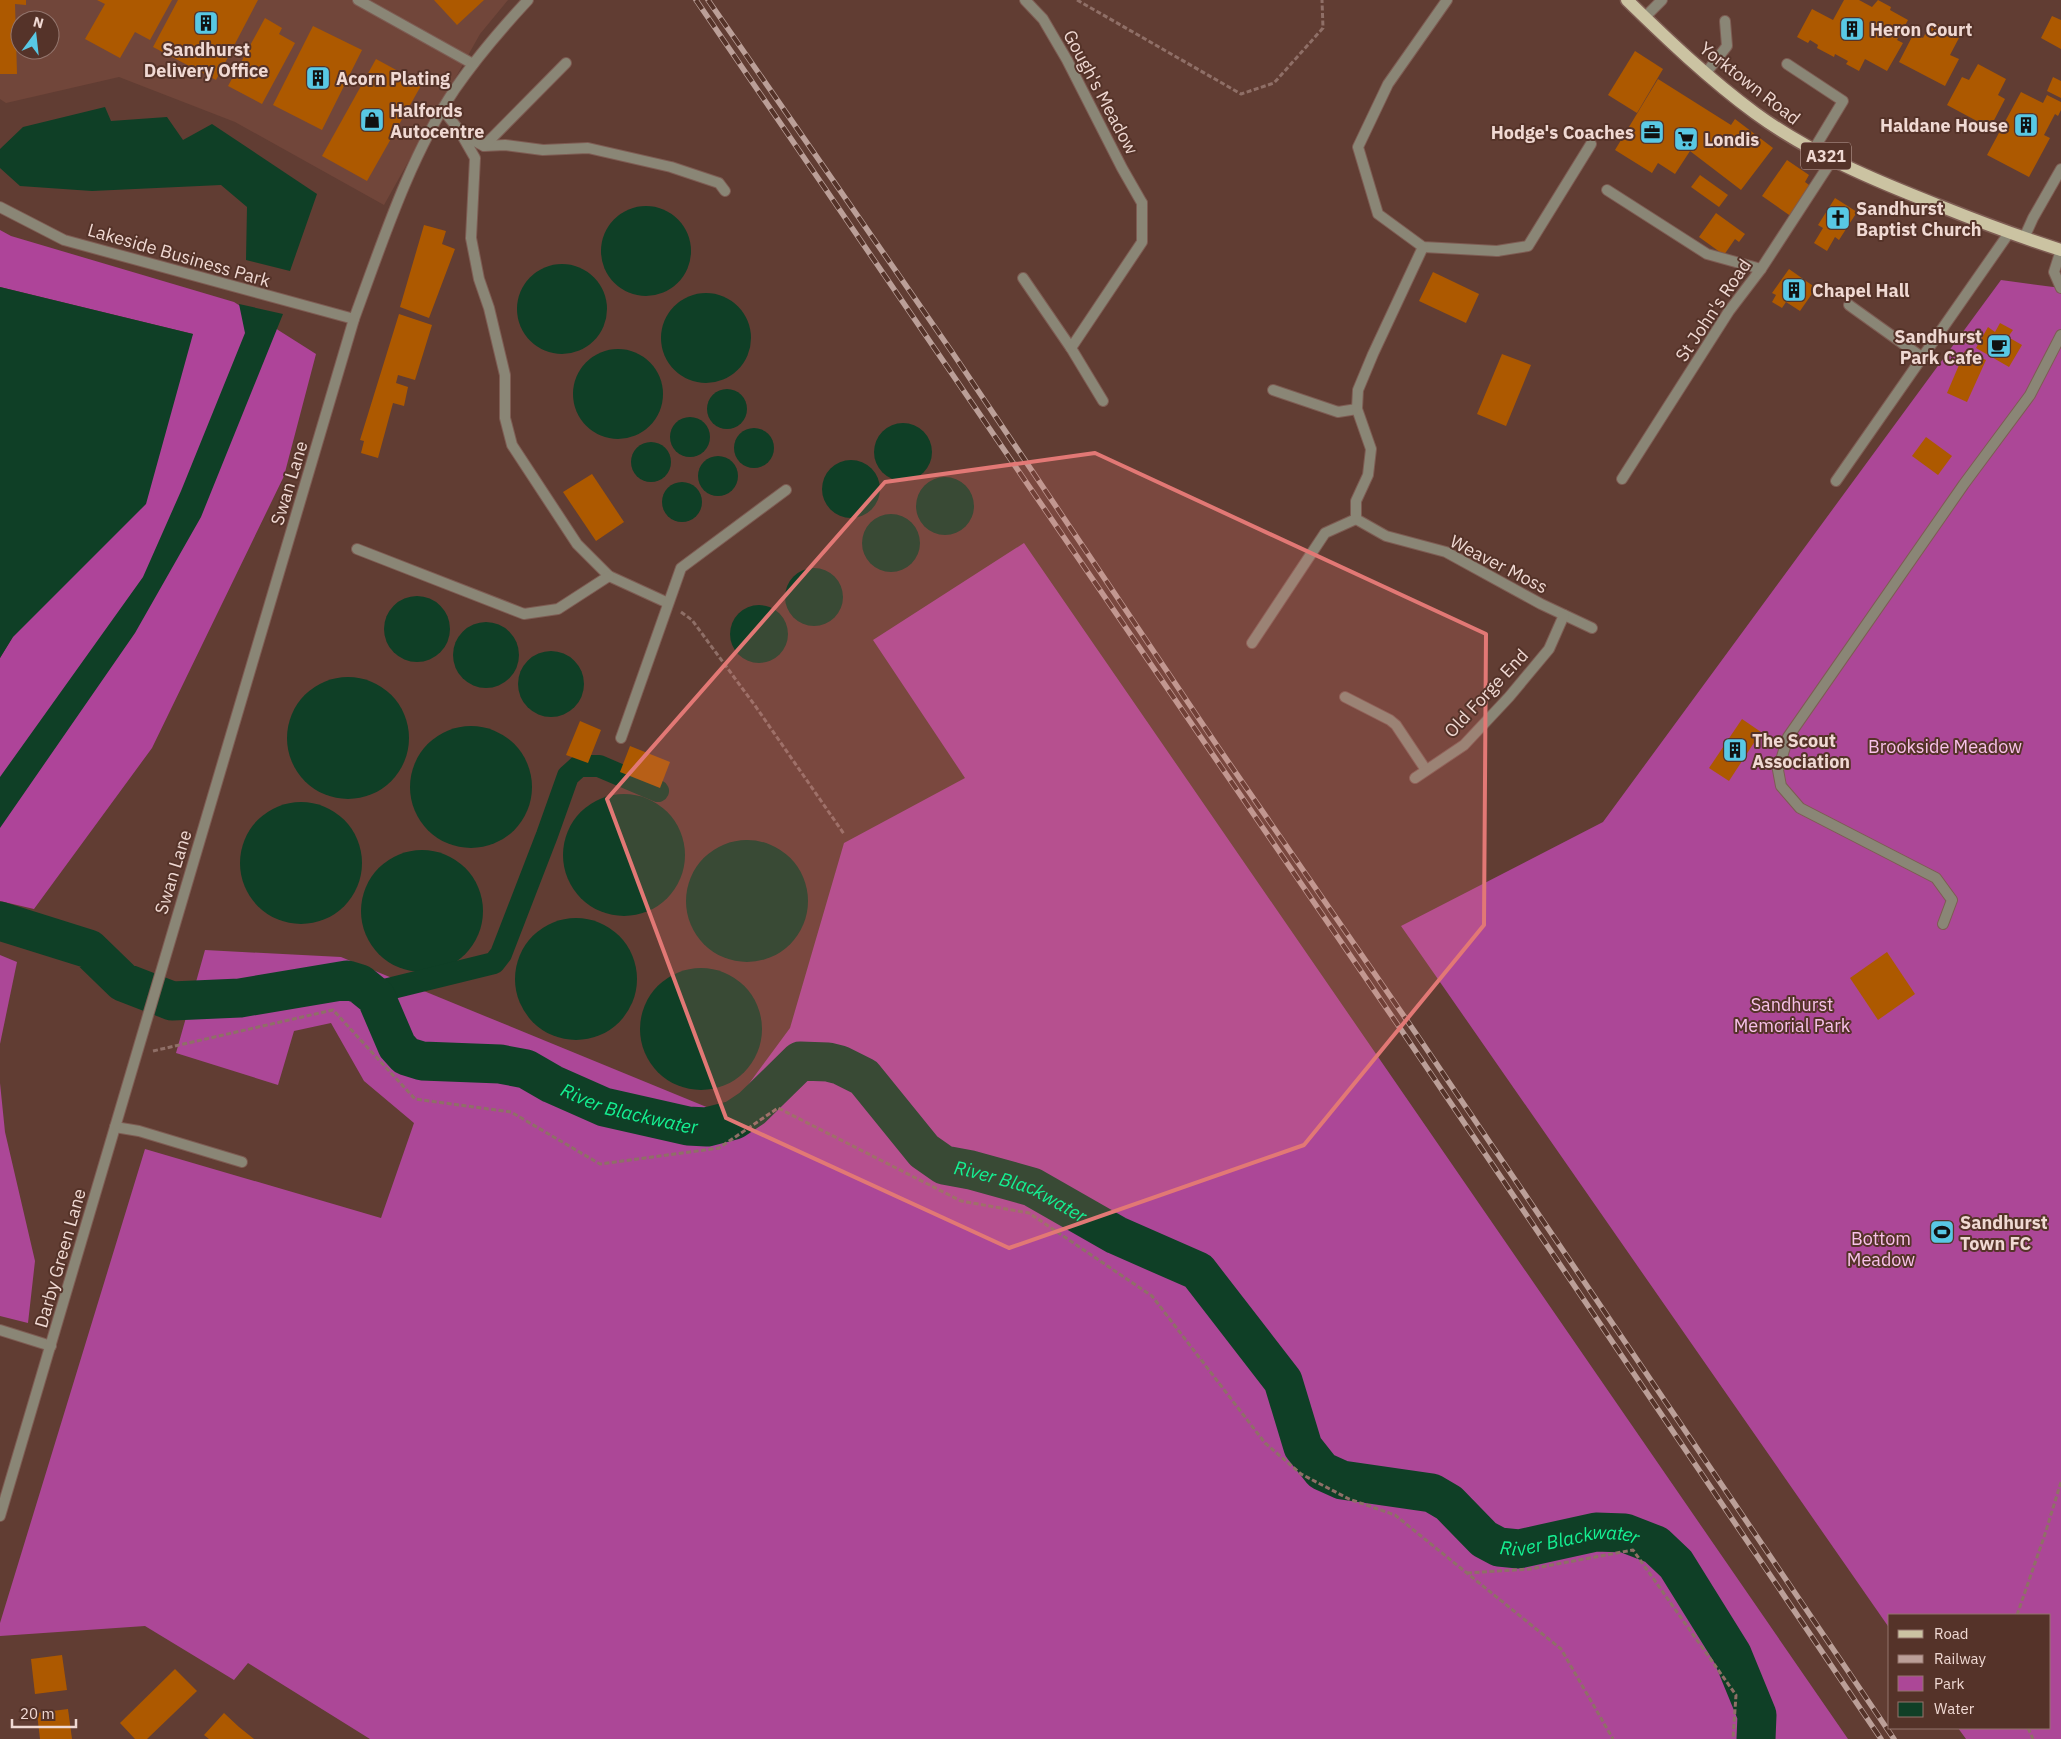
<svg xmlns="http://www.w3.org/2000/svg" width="2061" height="1739" font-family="'IBM Plex Sans',sans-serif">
<rect width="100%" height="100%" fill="#613d33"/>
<path fill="#71463a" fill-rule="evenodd" d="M0,0H508L480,34L384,205L235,122L119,77L6,103L0,99ZM20,20H50V50H20Z"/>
<g fill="#ac4797">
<path d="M2001,280L2061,288V1739H1966L1958,1728H2050V1615H1890V1629L1401,926L1603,822Z"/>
<path d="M1024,543L1848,1739H370L248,1663L234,1680L145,1626L0,1636V1623L145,1149L381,1218L414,1123L364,1081L331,1023L294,1031L278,1085L176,1053L205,950L341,957L726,1115L790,1028L844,843L965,778L873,640Z"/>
<path d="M0,955L17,962L0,1044Z"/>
<path d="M0,1083L5,1132L35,1261L28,1323L0,1316Z"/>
</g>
<path fill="#ae4499" d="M0,230L11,236L234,302L316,354L284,476L152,748L34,909L0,901V658L193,334L0,287Z"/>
<g fill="#0f3f26">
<path d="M105,107L111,121L167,117L183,140L212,124L317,194L290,271L246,260L247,207L221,185L92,191L20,186L0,168V149L23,127Z"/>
<circle cx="646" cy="251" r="45"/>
<circle cx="562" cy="309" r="45"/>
<path d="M0,287L193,334L146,504L13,637L0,658Z"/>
<circle cx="706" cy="338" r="45"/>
<path d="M239,304L283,314L201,517L135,633L0,828V777L143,577L181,491L245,333Z"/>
<circle cx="618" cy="394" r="45"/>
<circle cx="727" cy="409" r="20"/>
<circle cx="690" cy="437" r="20"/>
<circle cx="903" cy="452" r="29"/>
<circle cx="754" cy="448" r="20"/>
<circle cx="651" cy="462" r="20"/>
<circle cx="718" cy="476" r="20"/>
<circle cx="851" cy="489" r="29"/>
<circle cx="945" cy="506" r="29"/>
<circle cx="682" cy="502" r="20"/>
<circle cx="891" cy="543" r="29"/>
<circle cx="814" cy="597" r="29"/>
<circle cx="417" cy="629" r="33"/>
<circle cx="759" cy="634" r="29"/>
<circle cx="486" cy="655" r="33"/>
<circle cx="551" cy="684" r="33"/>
<circle cx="348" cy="738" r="61"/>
<circle cx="471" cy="787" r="61"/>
<circle cx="624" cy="855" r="61"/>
<circle cx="301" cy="863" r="61"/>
<circle cx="747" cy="901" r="61"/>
<circle cx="422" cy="911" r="61"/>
<circle cx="576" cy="979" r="61"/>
<circle cx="701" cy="1029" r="61"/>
</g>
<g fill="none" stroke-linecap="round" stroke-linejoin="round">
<path stroke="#0f3f26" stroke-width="22" d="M372,993L494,963L501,954L547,835L568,776L579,766H599L658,791"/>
<path stroke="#0f3f26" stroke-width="39" id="s1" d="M0,921L89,949L123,982L172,1001L240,998L347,980L360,984L376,997L397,1046L406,1056L422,1061L500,1064L526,1069L552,1084L604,1107L688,1126L707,1127L734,1120L752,1108L800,1061L828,1062L840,1065L864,1077L924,1151L944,1165L971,1170L1032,1187L1116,1235L1198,1271L1283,1381L1303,1447L1322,1471L1342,1480L1432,1493L1449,1503L1484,1539L1499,1547L1519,1549L1596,1532L1625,1533L1656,1545L1676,1564L1732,1654L1757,1715L1756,1739"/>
</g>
<g fill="#ad5900">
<path d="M0,0H26V5L15,4L17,74H0Z"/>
<path d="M97,0H172L150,40L135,32L120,58L85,39L105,4Z"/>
<path d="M178,0H258L216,80L153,47Z"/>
<path d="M434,0H484L457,25Z"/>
<path d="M1844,0H1859L1872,7L1878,0L1891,7L1890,10L1908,20L1897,40L1903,43L1887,71L1865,59L1859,71L1846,64L1848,61L1835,54L1834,57L1817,48L1818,45L1810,40L1808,43L1797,37L1812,9L1833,20Z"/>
<path d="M2052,16L2061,20V49L2041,38Z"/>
<path d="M265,18L282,28L279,34L295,43L262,104L228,86Z"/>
<path d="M1932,21L1960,36L1950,55L1959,59L1945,86L1899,62L1914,33L1923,38Z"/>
<path d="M313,26L362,50L322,130L273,105Z"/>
<path d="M1635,51L1663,69L1637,113L1608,95Z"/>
<path d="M376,59L422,84L367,181L322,156Z"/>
<path d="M1978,64L2006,79L1998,95L2005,99L1990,128L1947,105L1962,77L1969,80Z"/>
<path d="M2053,77L2061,81V98L2047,91Z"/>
<path d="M1658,79L1731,125L1735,119L1773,148L1741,190L1690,151L1675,174L1658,163L1652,173L1615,150Z"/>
<path d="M2021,92L2043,103L2047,95L2061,102V110L2058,116L2055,114L2044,135L2050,138L2029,177L1987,155Z"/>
<path d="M1787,160L1809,175L1805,182L1812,187L1792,217L1762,196Z"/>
<path d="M1700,175L1728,195L1719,207L1691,187Z"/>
<path d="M1835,198L1857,212L1839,240L1835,237L1827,251L1814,243L1823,228L1818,225Z"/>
<path d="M1716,213L1745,234L1739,242L1735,239L1724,255L1699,237Z"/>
<path d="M424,225L446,231L442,244L455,249L429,318L400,307Z"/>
<path d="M1789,269L1816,288L1800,311L1786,302L1782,308L1772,302L1776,295L1772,293Z"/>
<path d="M1433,272L1479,294L1466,323L1419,301Z"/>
<path d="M399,314L432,325L415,380L398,375L396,383L408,387L404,406L393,403L378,458L361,453L364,441L360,440Z"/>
<path d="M2000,323L2013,330L2008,337L2022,345L2009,367L1976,348L1988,327L1995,332Z"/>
<path d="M1965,351L1986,360L1967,402L1947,393Z"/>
<path d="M1502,354L1531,365L1506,426L1477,414Z"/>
<path d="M1926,437L1952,456L1938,475L1912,456Z"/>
<path d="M592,474L624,522L596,541L563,492Z"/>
<path d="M1742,719L1761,732L1729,781L1709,768Z"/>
<path d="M580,721L601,730L588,763L566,755Z"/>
<path d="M630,746L670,762L660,788L620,772Z"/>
<path d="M1887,952L1915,994L1878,1020L1850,978Z"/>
<path d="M62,1655L67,1690L35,1694L31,1659Z"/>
<path d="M175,1669L197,1691L147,1739H135L120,1723Z"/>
<path d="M68,1709L72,1739H40L37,1713Z"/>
<path d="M224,1713L239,1727L254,1739H209L204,1735Z"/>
</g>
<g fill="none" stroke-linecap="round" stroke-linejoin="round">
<defs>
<g id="service">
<path d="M1645,17L1662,0"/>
<path d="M1706,73L1727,46L1725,21"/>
<path d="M443,110L459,130L475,158L471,238L479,279L489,308L505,375V418L512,445L577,544L609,576L668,603"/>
<path d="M462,134L484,146L505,145L543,150L588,148L671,167L719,183L725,191"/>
<path d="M484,146L566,63"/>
<path d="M1607,190L1707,254L1761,269"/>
<path d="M2061,250L2054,272L2061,288"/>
<path d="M1497,251L1528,246L1591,144"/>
<path d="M1023,278L1071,348L1103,401"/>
<path d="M1849,305L1923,358"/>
<path d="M1071,348L1142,242V203"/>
<path d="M1273,390L1338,412L1357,409"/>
<path d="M357,549L524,614L558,609L609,576"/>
<path d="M1252,643L1325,533L1356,519"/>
<path d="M1345,697L1390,720L1396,725L1426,770"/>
<path d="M621,738L681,568L786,490"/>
<path d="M1943,924L1952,900L1936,878L1800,808L1781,786L1778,770L1788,737L1964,484L2030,395L2061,335"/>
<path d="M115,1127L139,1131L242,1162"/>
<path d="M0,1330L51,1346"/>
</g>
<g id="minor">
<path d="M358,0L473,64"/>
<path d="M1025,0L1043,19L1067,60L1122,168L1142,203"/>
<path d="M1447,0L1388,84L1358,147L1378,214L1423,247L1497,251"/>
<path d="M1787,64L1843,101L1814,149"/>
<path d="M0,207L64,240L354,319"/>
<path d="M2024,238L2033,218L2061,169"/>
<path d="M1423,247L1373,354L1358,390L1357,409L1371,449L1368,475L1356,501V519L1386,536L1446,552L1541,604L1592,628"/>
<path d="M1622,479L1729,311L1761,269L1832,160"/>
<path d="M1836,481L2009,233"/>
<path d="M1415,778L1464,745L1509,697L1549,649L1564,615"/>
</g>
<path id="tertiary" d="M0,1516L354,319C382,243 410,156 455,89C477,57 502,28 528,0"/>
<path id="primary" d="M1627,0C1668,40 1709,79 1755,113C1811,154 1876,181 1940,206C1980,222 2020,237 2061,250"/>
</defs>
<use href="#service" stroke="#7e5c53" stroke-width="12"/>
<use href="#minor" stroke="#7e5c53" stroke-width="12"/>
<use href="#tertiary" stroke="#7e5c53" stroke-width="12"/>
<use href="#primary" stroke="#7e5c53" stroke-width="15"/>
<g stroke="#8f6f67" stroke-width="3" stroke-dasharray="5 2.5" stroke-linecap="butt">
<path d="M1077,0L1241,94L1274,83L1323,28L1322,0"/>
<path d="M681,612L692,620L756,707L844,834"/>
<path d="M153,1051L333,1010L415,1099L511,1112L600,1164L719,1148L778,1108L961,1201L1029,1213L1152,1296L1265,1443L1301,1474L1349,1499L1395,1515L1561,1649L1613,1739"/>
<path d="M1467,1573L1530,1569L1633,1550L1736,1695L1733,1739"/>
<path d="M2017,1615L2045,1534L2061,1482"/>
<path d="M2028,1728L2033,1739"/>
</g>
<use href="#service" stroke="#8a8676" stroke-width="10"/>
<use href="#minor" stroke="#8a8676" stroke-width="10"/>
<use href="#tertiary" stroke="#8a8676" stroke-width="10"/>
<use href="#primary" stroke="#cbc3a2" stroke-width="12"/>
<defs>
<g id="rail">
<path d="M696,0L1402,1031L1881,1739"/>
<path d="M708,0L952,352L1218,747L1417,1035L1894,1739"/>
</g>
</defs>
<use href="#rail" stroke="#bb9f98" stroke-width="5.5"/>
<use href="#rail" stroke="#553329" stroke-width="4" stroke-dasharray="11" stroke-linecap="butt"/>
</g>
<path fill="#e27875" fill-opacity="0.2" stroke="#e27875" stroke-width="4" stroke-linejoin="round" d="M1095,453L1486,634L1484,925L1304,1145L1009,1248L726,1118L607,799L885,482Z"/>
<defs>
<symbol id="building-square" viewBox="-11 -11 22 22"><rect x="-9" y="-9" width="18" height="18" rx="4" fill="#58c8e4" stroke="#553329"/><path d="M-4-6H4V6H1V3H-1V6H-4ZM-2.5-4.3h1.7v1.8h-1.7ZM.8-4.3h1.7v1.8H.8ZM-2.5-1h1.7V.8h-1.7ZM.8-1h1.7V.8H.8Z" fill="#111"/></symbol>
<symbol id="shop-square" viewBox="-11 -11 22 22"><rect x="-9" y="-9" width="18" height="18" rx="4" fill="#58c8e4" stroke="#553329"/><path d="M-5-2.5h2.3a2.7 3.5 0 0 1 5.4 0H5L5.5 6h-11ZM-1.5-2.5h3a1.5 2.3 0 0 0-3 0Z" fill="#111"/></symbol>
<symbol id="office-square" viewBox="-11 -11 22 22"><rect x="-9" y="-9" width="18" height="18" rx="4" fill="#58c8e4" stroke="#553329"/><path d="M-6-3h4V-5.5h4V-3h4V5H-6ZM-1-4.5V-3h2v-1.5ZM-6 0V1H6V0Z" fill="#111"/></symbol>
<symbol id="supermarket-square" viewBox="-11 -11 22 22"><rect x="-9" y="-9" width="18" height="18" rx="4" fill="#58c8e4" stroke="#553329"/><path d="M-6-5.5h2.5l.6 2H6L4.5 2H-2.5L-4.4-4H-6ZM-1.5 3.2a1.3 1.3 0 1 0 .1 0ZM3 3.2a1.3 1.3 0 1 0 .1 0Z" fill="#111"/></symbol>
<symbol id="church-square" viewBox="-11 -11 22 22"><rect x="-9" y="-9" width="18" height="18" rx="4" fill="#58c8e4" stroke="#553329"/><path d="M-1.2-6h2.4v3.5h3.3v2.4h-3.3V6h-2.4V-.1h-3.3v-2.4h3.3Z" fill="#111"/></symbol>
<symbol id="cafe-square" viewBox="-11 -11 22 22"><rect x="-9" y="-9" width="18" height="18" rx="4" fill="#58c8e4" stroke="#553329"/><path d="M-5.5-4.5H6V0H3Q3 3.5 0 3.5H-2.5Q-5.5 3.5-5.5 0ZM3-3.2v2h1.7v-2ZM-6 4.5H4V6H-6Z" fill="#111"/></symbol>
<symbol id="stadium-square" viewBox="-11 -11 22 22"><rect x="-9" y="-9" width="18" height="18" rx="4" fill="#58c8e4" stroke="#553329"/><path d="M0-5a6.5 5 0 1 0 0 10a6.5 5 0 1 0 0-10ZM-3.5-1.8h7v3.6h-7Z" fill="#111"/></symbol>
</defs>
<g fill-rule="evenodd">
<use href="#building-square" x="192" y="9" width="28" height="28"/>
<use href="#building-square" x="1838" y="15" width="28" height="28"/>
<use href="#building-square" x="304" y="64" width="28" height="28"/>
<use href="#shop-square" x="358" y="106" width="28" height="28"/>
<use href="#building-square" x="2012" y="111" width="28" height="28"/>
<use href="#office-square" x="1638" y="118" width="28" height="28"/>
<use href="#supermarket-square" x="1672" y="125" width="28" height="28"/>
<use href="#church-square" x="1824" y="204" width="28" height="28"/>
<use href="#building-square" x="1780" y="276" width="28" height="28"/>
<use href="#cafe-square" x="1985" y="332" width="28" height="28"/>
<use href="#building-square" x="1721" y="736" width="28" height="28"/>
<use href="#stadium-square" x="1928" y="1218" width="28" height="28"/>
</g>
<g text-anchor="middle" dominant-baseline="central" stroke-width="4" stroke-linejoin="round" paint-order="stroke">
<rect fill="#553329" stroke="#c2a7a0" stroke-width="1" x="1801" y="142.5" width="50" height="27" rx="4"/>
<g font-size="16" font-weight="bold" fill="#f0d9d3">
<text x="1826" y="156">A321</text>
</g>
<g font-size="18" font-weight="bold" fill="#f0d9d3" stroke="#553329" text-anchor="start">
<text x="1870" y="29">Heron Court</text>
<text x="206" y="49" text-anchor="middle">Sandhurst<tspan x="206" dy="21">Delivery Office</tspan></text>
<text x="336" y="78">Acorn Plating</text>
<text x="390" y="110">Halfords<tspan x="390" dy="21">Autocentre</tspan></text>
<text x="2008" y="125" text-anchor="end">Haldane House</text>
<text x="1634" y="132" text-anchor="end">Hodge's Coaches</text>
<text x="1704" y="139">Londis</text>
<text x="1856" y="208">Sandhurst<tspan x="1856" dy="21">Baptist Church</tspan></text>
<text x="1812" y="290">Chapel Hall</text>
<text x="1982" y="336" text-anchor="end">Sandhurst<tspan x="1982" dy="21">Park Cafe</tspan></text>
<text x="1752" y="740">The Scout<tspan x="1752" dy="21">Association</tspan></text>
<text x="1960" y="1222">Sandhurst<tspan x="1960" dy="21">Town FC</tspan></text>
</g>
<g font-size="18" fill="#f0d9d3" stroke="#553329">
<text transform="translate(1750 83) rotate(38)">Yorktown Road</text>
<text transform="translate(1101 92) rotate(62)">Gough's Meadow</text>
<text transform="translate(179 255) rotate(16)">Lakeside Business Park</text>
<text transform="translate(1713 310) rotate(-56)">St John's Road</text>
<text transform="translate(289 483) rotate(-73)">Swan Lane</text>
<text transform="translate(1499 564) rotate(27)">Weaver Moss</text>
<text transform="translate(1486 693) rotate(-47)">Old Forge End</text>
<text transform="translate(173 872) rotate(-73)">Swan Lane</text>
<text transform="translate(60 1258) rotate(-74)">Darby Green Lane</text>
</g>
<g font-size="18" fill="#f9c2ea" stroke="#553329">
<text x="1945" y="746">Brookside Meadow</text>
<text x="1792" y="1004">Sandhurst<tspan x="1792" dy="21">Memorial Park</tspan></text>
<text x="1881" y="1238">Bottom<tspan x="1881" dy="21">Meadow</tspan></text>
</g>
<g font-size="19" font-style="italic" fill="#15f092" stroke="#553329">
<text stroke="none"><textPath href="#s1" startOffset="704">River Blackwater</textPath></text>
<text stroke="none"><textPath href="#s1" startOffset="1169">River Blackwater</textPath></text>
<text stroke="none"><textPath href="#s1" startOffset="1875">River Blackwater</textPath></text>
</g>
</g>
<rect x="1888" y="1614" width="162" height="115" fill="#553329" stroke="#93756d"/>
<rect x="1898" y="1630" width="25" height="8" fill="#cbc3a2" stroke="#93756d"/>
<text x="1934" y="1639" font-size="15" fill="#f0d9d3">Road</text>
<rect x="1898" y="1655" width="25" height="8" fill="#bb9f98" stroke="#93756d"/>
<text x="1934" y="1664" font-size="15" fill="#f0d9d3">Railway</text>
<rect x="1898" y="1676" width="25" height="15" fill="#ac4797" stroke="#93756d"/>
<text x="1934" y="1689" font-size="15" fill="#f0d9d3">Park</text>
<rect x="1898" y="1702" width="25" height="15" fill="#0f3f26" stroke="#93756d"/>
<text x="1934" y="1714" font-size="15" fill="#f0d9d3">Water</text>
<g transform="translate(35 35) rotate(15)"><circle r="24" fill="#553329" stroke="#93756d"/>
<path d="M0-4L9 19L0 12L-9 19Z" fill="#58c8e4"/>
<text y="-8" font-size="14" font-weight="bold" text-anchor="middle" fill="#f0d9d3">N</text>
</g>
<path d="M12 1719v8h64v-8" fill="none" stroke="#f0d9d3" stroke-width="2.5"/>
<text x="20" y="1719" font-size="15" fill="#f0d9d3" stroke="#553329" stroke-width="4" paint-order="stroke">20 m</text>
</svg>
